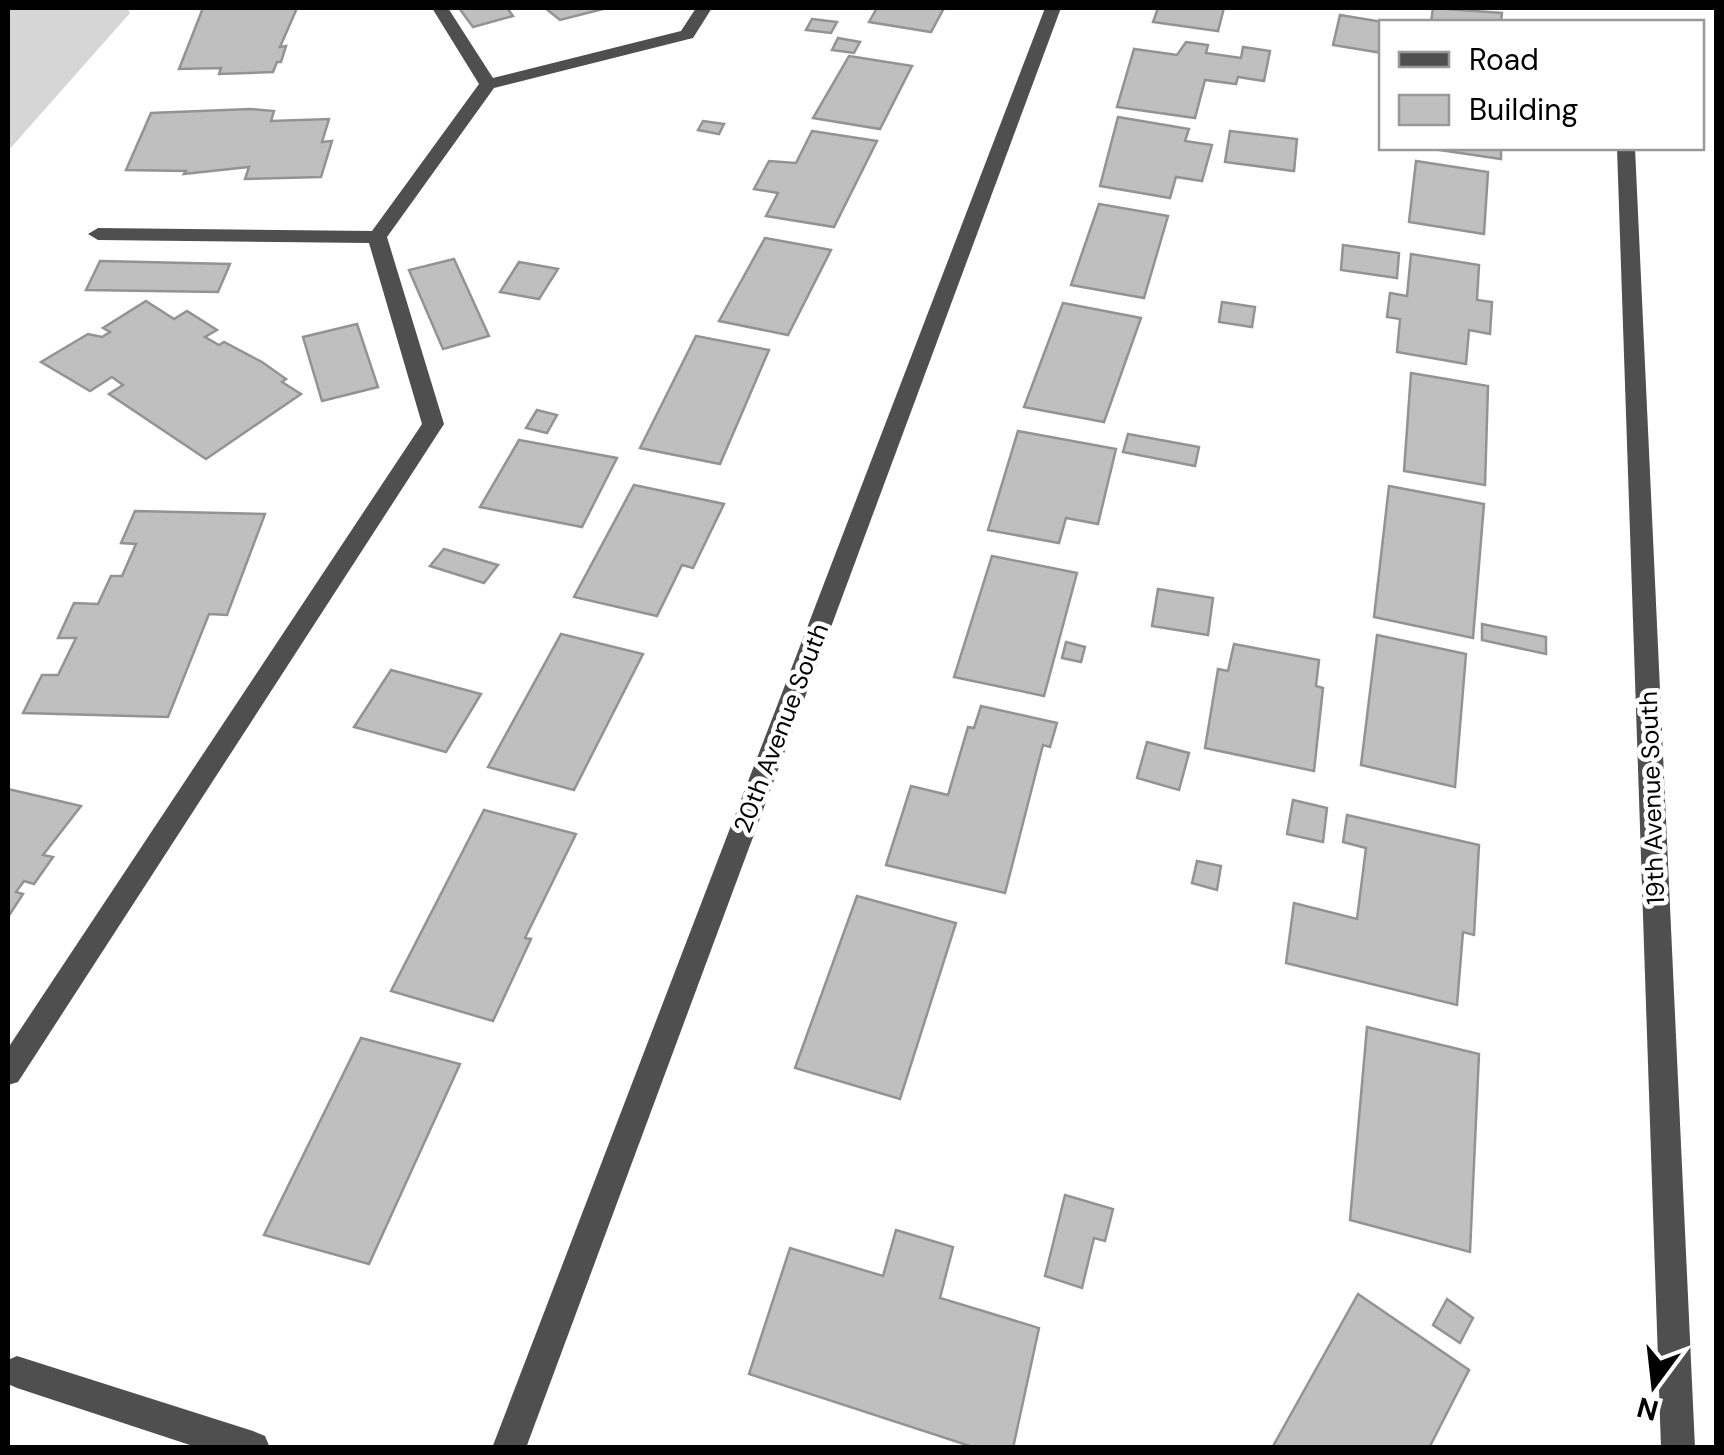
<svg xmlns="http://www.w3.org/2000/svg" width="1724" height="1455" font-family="'DM Sans',sans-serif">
<rect width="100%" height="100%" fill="#fff"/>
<path fill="#d6d6d6" d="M8,8H127L130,13L8,151Z"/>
<g fill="#bfbfbf" stroke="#939393" stroke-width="2.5">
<path d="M203,8H297L280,47L286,46L281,62H277L273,72L219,74L221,68L179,69Z"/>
<path d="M459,8H507L513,16L473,27Z"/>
<path d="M545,8H607L560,20Z"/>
<path d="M877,8H944L931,32L869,22Z"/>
<path d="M1158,8H1224L1218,31L1153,22Z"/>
<path d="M1433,8L1502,13L1501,22H1431Z"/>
<path d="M1340,15L1383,22L1382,53L1333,45Z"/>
<path d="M812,19L837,22L831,33L806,30Z"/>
<path d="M838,38L860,42L854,53L832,50Z"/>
<path d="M1186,42L1208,45L1206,53L1241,58L1243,47L1270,51L1264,81L1238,77L1236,84L1205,80L1195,118L1117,107L1134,49L1177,55Z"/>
<path d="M849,56L912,66L880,129L813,118Z"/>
<path d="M250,109L274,111L271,121L329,119L322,142L332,141L321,177L245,179L249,167L184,174L186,171L126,170L151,113Z"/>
<path d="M1118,117L1189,129L1185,141L1212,145L1202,181L1176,177L1170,198L1100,186Z"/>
<path d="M703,121L724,124L719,134L698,130Z"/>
<path d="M812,131L877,141L834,227L766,216L778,193L754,189L769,161L796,163Z"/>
<path d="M1230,131L1297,139L1294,171L1225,162Z"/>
<path d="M1426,148H1501V159Z"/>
<path d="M1416,161L1488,172L1484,234L1409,222Z"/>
<path d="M1099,204L1168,216L1144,298L1071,285Z"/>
<path d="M765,238L831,250L788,335L719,321Z"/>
<path d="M1343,245L1399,253L1397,278L1341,270Z"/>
<path d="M1411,254L1479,265L1477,300L1492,302L1490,334L1469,330L1466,364L1397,352L1400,319L1387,317L1390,293L1407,296Z"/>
<path d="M454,259L489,336L443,349L409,270Z"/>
<path d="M100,261L230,264L218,292L86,290Z"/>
<path d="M519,262L558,269L539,299L500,292Z"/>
<path d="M146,301L174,319L187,311L217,330L205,337L219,345L224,342L262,362L286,379L282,382L301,394L206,459L109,394L123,385L112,377L90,391L41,362L88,334L102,337L110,332L103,328Z"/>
<path d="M1222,302L1255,307L1252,327L1219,322Z"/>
<path d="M1063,303L1141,318L1104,422L1024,407Z"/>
<path d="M357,324L378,387L322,401L303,337Z"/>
<path d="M696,336L769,350L720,464L640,448Z"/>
<path d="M1411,373L1488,386L1485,485L1404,471Z"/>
<path d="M537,410L557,415L547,433L526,428Z"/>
<path d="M1018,431L1116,449L1098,524L1066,518L1059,543L988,530Z"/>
<path d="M1128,434L1199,447L1195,466L1123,452Z"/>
<path d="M519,440L617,458L582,527L480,507Z"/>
<path d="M634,485L724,504L693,568L682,565L657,616L574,597Z"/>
<path d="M1389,486L1484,504L1473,638L1374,617Z"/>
<path d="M135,511L265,514L227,615L209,614L168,717L23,713L42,675H58L76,638H58L74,603L98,604L111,576H122L136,544L121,543Z"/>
<path d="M444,549L498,565L484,583L430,566Z"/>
<path d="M992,556L1077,573L1044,696L954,677Z"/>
<path d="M1158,589L1213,598L1208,635L1152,626Z"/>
<path d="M1482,624L1546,637V654L1482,640Z"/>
<path d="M561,634L643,654L574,790L488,767Z"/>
<path d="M1377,635L1466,654L1455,787L1361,765Z"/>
<path d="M1066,642L1085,647L1081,662L1062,658Z"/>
<path d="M1234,644L1319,660L1316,686L1323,688L1314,771L1205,748L1218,669L1228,671Z"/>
<path d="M391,670L481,694L446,752L354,727Z"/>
<path d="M981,706L1057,723L1050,747L1043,745L1005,893L886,865L911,786L948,795L968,727L974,728Z"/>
<path d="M1147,742L1189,753L1179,790L1137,778Z"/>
<path d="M8,789L81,806L43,855L53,857L34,884L24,881L16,892L23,894L8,917Z"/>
<path d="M1293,800L1327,808L1323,842L1287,834Z"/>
<path d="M484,810L576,834L525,938L531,939L493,1021L391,991Z"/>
<path d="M1347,815L1479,845L1474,935L1463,932L1457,1005L1286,963L1294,903L1357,919L1366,848L1343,842Z"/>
<path d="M1197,861L1221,866L1217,890L1192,883Z"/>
<path d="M857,896L956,923L900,1099L795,1068Z"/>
<path d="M1367,1027L1479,1054L1470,1252L1350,1220Z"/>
<path d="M361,1038L460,1064L369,1264L264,1235Z"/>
<path d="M1065,1195L1113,1209L1105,1241L1094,1238L1082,1288L1045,1276Z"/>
<path d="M896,1230L953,1247L940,1298L1039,1328L1013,1448H976L749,1374L790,1248L883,1276Z"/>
<path d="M1358,1294L1469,1370L1429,1448H1272Z"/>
<path d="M1447,1299L1473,1318L1460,1343L1433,1325Z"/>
</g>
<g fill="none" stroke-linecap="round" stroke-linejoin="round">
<g fill="#4f4f4f" fill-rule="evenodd">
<path d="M432,8H448L493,78L681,31L696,8H712L693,38L494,88L387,237L444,424L18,1082L8,1085V1048L422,424L369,243L98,240L88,234L98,228L372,231L479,84Z"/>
<path d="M1045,8H1061L526,1448H492Z"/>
<path d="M1617,148H1635L1695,1448H1661Z"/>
<path d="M17,1356L253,1431L265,1436L270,1448H199L17,1388L8,1384V1360Z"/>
</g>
</g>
<g text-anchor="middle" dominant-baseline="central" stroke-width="9" stroke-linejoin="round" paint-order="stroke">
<g font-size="25" fill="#000" stroke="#fff">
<text transform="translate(781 728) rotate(-69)">20th Avenue South</text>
<text transform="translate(1652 798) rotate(-92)">19th Avenue South</text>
</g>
</g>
<rect width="1724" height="1455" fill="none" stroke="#000000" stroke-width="20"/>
<rect x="1379" y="20" width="325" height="130" fill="#ffffff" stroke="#999999" stroke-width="2.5"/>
<rect x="1399" y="52" width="50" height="15" fill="#4f4f4f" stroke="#999999" stroke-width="2.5"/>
<text x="1469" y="70" font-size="30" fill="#000000">Road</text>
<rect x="1399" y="95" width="50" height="30" fill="#bfbfbf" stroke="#999999" stroke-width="2.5"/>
<text x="1469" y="120" font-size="30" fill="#000000">Building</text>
<g transform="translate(1654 1385) rotate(195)" stroke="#ffffff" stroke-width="8" paint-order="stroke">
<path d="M0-8L18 38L0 25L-18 38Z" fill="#000000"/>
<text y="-15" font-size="28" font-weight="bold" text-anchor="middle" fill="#000000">N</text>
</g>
</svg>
